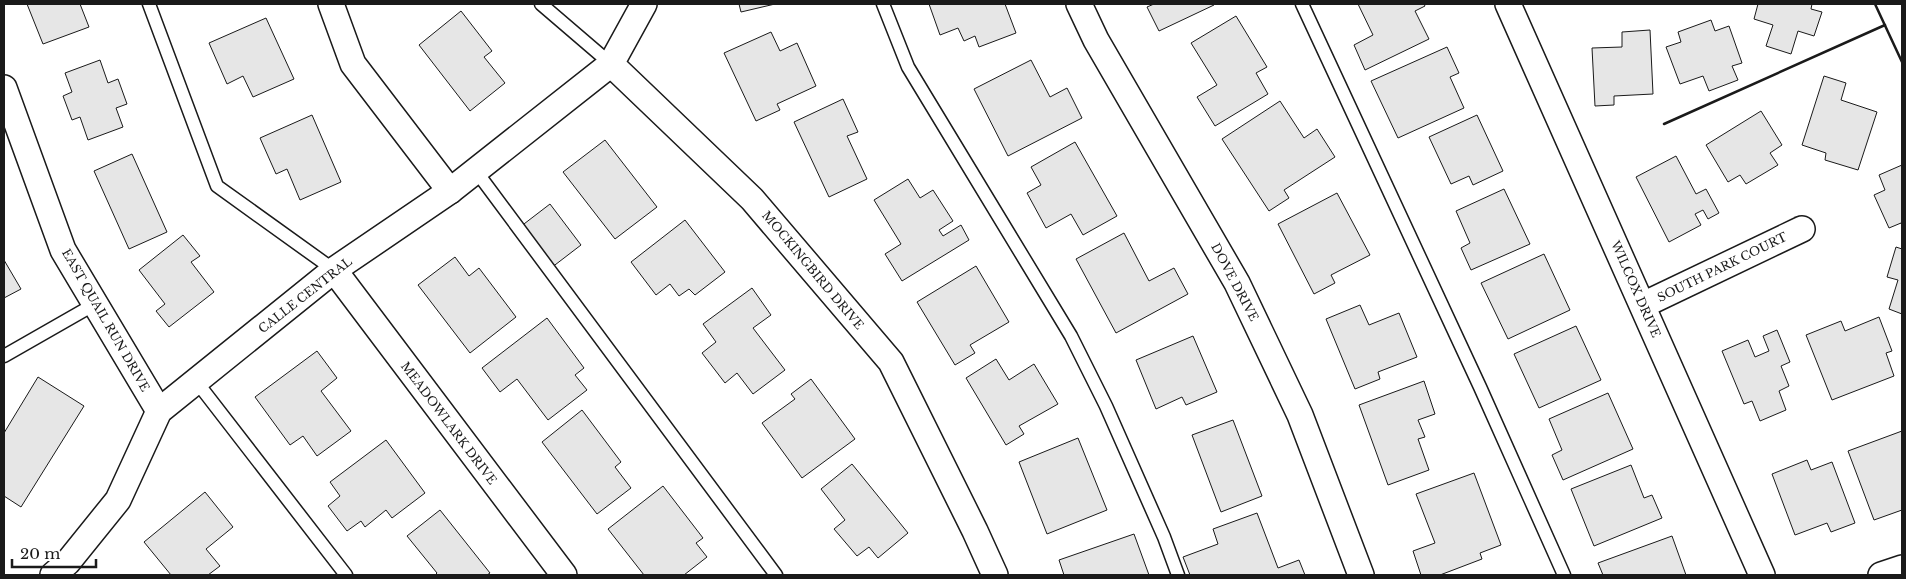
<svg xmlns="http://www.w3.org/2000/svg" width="1906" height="579" font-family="'Libre Baskerville',serif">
<rect width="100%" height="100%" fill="#fff"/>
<g fill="#e6e6e6" stroke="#1a1a1a">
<path d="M27,4H80L89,27L43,44Z"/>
<path d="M739,4H775L741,12Z"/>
<path d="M929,4H1005L1016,33L979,47L975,36L964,41L958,28L940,35Z"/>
<path d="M1154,4H1214V5L1159,31L1147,7Z"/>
<path d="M1358,4H1424L1425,6L1415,11L1429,39L1365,70L1354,45L1373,35Z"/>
<path d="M1758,4H1812L1811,9L1822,12L1814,36L1798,31L1791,54L1766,46L1773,25L1754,19Z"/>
<path d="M461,11L492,51L484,57L505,83L470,111L419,45Z"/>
<path d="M1236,16L1267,67L1256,73L1268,94L1215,126L1197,97L1217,85L1191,43Z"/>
<path d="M266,18L294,79L253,97L243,76L227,84L209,43Z"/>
<path d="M1711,20L1715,31L1729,26L1742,63L1732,66L1738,80L1709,91L1703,76L1680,84L1666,47L1681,42L1678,32Z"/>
<path d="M1650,30L1653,94L1614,96V105L1595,106L1592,48L1622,47V32Z"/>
<path d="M771,32L780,51L797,43L816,86L777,104L780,110L756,121L724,53Z"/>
<path d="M1447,47L1459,73L1450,77L1464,108L1398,138L1371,81Z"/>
<path d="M100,60L108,83L118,79L127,104L116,108L123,127L88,140L80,117L72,120L63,96L72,92L65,73Z"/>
<path d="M1031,60L1050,97L1067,88L1082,118L1008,156L974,89Z"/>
<path d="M1824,76L1846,83L1841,100L1877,112L1858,170L1825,160L1826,153L1802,145Z"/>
<path d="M843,99L858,132L847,136L867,179L829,197L794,122Z"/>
<path d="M1280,101L1304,138L1317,129L1335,157L1284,190L1289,198L1269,211L1222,139Z"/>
<path d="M1761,111L1782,145L1770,153L1778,165L1746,184L1740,175L1728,182L1706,145Z"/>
<path d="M312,115L341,182L300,200L287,169L276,174L260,138Z"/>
<path d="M1477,115L1503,171L1473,185L1469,176L1451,184L1429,137Z"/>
<path d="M605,140L657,207L615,239L563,172Z"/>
<path d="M1075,142L1117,216L1083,235L1071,214L1046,228L1027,193L1041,185L1031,167Z"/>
<path d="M132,154L167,232L129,249L94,171Z"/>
<path d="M1676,156L1696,194L1706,189L1719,213L1708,219L1703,210L1695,214L1701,225L1669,242L1636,177Z"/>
<path d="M1902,165V226L1901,223L1889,228L1874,195L1885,190L1879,175Z"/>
<path d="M908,179L920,198L933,190L953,221L939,230L943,236L961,225L969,240L902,281L885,254L901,244L874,200Z"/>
<path d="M1504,189L1530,244L1471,270L1461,248L1470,243L1456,211Z"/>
<path d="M1337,193L1370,255L1331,275L1335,283L1314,294L1278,224Z"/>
<path d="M550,204L581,245L551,268L520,227Z"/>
<path d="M685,220L725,272L695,295L689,289L679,296L670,284L656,295L631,262Z"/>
<path d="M1124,233L1149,281L1174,268L1188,294L1116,333L1076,259Z"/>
<path d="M183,235L200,256L191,262L214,292L169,327L156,311L165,304L139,270Z"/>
<path d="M1896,247L1902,249V314L1889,309L1898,280L1887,277Z"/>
<path d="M1544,254L1570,310L1508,339L1481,283Z"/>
<path d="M455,257L469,276L479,268L516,317L470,353L418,285Z"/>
<path d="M4,260L21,289L4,298Z"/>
<path d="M976,266L1009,322L970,345L975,353L955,365L917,302Z"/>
<path d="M752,288L771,315L753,328L785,370L753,394L737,373L725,383L702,353L716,342L703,324Z"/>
<path d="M1360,305L1369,325L1399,313L1417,357L1378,372L1380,379L1355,389L1326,319Z"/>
<path d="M1879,317L1892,351L1886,353L1894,376L1832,400L1806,335L1841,321L1845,331Z"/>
<path d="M547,318L584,368L575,375L587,390L548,420L517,379L500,392L482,368Z"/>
<path d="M1576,326L1601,380L1539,408L1514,354Z"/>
<path d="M1777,330L1790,362L1781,366L1789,386L1779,391L1786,410L1760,421L1752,401L1744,404L1722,351L1748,340L1755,357L1769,351L1763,336Z"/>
<path d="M1193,336L1217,392L1186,405L1182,397L1156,409L1136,360Z"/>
<path d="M317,351L337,378L321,391L351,431L317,456L303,436L290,445L255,397Z"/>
<path d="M996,359L1009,380L1034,364L1058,404L1019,426L1024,434L1006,445L966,378Z"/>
<path d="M38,377L84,406L21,507L4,496V433Z"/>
<path d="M811,379L855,439L802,478L762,423L795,399L791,394Z"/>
<path d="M1424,381L1435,414L1418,420L1425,437L1418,439L1429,470L1388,485L1359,405Z"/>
<path d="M1608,393L1633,449L1563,480L1552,455L1562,450L1549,419Z"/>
<path d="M582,410L621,462L615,467L631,488L597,514L542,442Z"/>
<path d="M1233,420L1262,496L1221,512L1192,435Z"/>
<path d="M1902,431V510L1874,520L1848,451Z"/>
<path d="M1078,438L1107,510L1047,534L1019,462Z"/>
<path d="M386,440L425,493L392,518L386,510L365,527L361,521L347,531L328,506L340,496L330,482Z"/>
<path d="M1807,460L1811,470L1832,462L1855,523L1831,532L1827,523L1795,535L1772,474Z"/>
<path d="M852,464L908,533L878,558L869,547L857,556L834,529L845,520L821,489Z"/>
<path d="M1631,465L1644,498L1652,495L1662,518L1594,546L1571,489Z"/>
<path d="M1474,473L1501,545L1480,553L1482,559L1440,575H1421L1413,551L1435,543L1416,494Z"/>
<path d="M663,486L703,538L696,543L707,557L684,575H644L608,529Z"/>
<path d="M205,492L233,527L206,549L220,566L208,575H171L144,542Z"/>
<path d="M440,510L490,573L487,575H435L437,573L407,536Z"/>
<path d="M1257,513L1278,568L1299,560L1305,575H1190L1183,557L1218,544L1213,529Z"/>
<path d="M1134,534L1149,575H1064L1059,560Z"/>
<path d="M1672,536L1686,575H1603L1598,563Z"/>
</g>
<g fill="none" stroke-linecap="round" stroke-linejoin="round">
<defs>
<g id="lane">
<path d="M149,4L217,186L334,270"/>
<path d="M541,4L611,64"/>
<path d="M883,4L908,67L1071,336L1106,406L1164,537L1178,575"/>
<path d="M1302,4L1480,387L1564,575"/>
<path d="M476,171L776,575"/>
<path d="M4,356L95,304"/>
<path d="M196,381L346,575"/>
</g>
<g id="street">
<path d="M331,4L353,64L450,191"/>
<path d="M644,4L611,64L752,199L891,362L975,531L995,575"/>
<path d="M1079,4L1096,40L1237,283L1300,415L1361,575"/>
<path d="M1508,4L1762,575"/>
<path d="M4,88L63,250L159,411"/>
<path d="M334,270L564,575"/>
<path d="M1643,305L1802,229"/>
<path d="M53,575L68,562L118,500L159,411L334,270L450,191L611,64"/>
<path d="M1881,575L1902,568"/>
</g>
</defs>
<use href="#lane" stroke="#1a1a1a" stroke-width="15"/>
<use href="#street" stroke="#1a1a1a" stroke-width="28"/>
<use href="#lane" stroke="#fff" stroke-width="12"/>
<use href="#street" stroke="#fff" stroke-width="25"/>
<g stroke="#1a1a1a" stroke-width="2.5">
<path d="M1875,4L1902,62"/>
<path d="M1664,124L1885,25"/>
</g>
</g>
<g text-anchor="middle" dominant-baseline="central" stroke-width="4" stroke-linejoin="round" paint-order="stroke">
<g font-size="12" fill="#1a1a1a" stroke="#fff">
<text transform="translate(1722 267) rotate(-26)">SOUTH PARK COURT</text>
<text transform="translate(813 270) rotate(50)">MOCKINGBIRD DRIVE</text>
<text transform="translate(1235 282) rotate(62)">DOVE DRIVE</text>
<text transform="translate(1636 289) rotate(66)">WILCOX DRIVE</text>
<text transform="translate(305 295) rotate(-38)">CALLE CENTRAL</text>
<text transform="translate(106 320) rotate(60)">EAST QUAIL RUN DRIVE</text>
<text transform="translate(449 423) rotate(53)">MEADOWLARK DRIVE</text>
</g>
</g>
<rect width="1906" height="579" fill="none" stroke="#1a1a1a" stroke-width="10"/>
<path d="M12 559v8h84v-8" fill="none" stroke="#1a1a1a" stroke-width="2.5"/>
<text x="20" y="559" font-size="15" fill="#1a1a1a" stroke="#ffffff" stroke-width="4" paint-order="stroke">20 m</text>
</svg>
